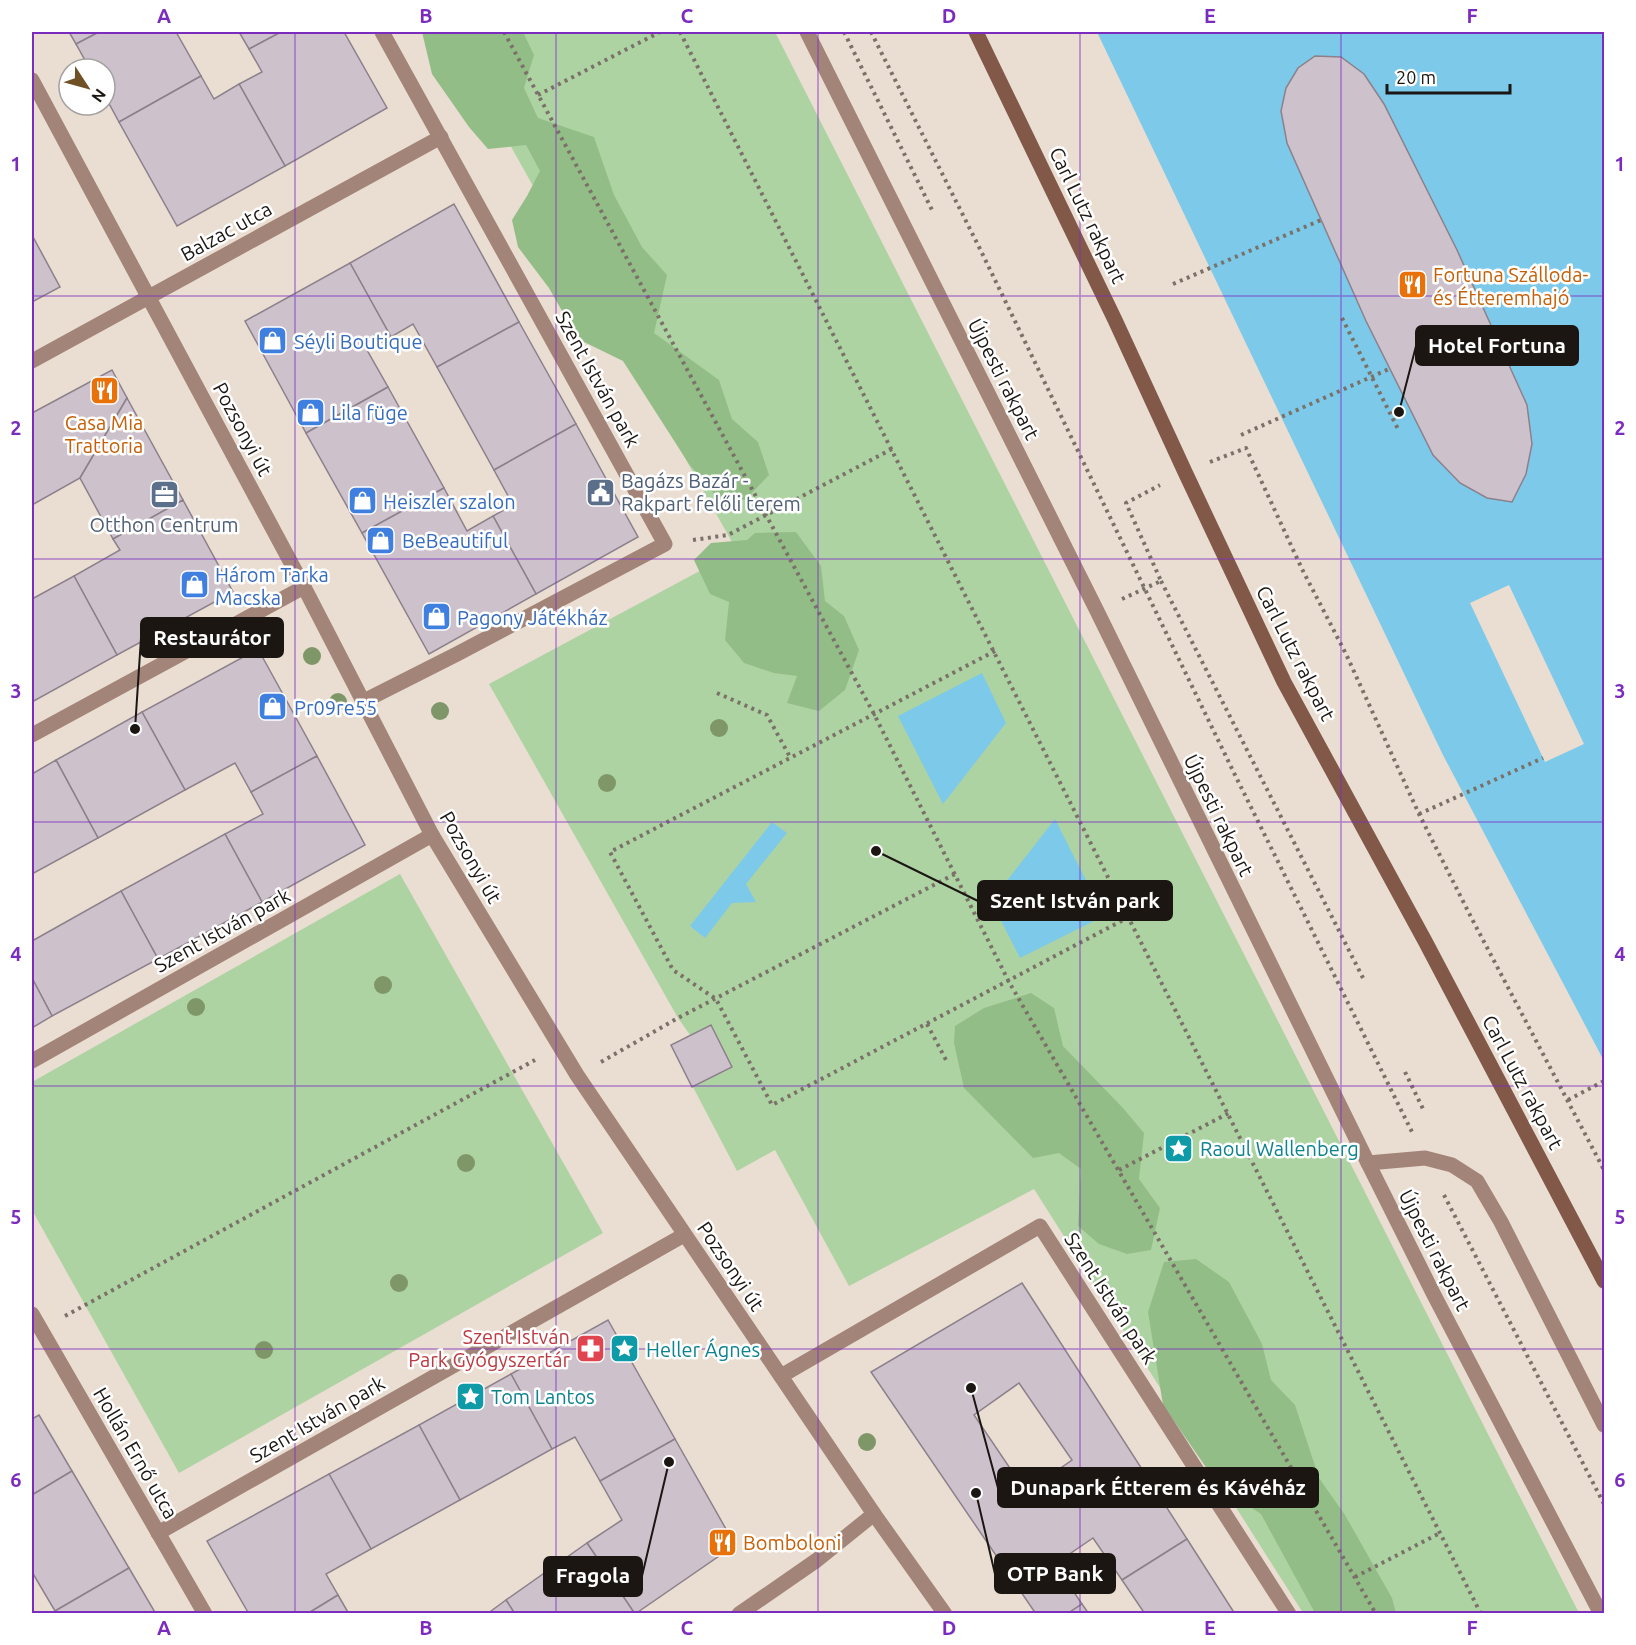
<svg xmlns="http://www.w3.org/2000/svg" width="1636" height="1645" font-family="Ubuntu,sans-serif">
<rect width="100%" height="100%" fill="#eaddd1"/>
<g fill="#aed3a3">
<path d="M447,32H775L1579,1613H1303L1034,1189L849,1286L775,1150L737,1171L671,1045L690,1035L678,1018L489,684L737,551Z"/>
<path d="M400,874L603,1233L179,1473L32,1210V1082Z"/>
</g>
<g fill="#93bd86">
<path d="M422,32H523L534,55L524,88L538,118L594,137L614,195L642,247L667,275L654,333L719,380L732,419L758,442L769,475L745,500L716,496L689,464L623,361L578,339L549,288L518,247L512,220L527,196L540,171L526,145L488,149L469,127L432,74Z"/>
<path d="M796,532L821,566L825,601L844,616L859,650L845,690L819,711L787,703L797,676L774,673L744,663L725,640L729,602L710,594L694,560L711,543L747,540L755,533Z"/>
<path d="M1031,993L1054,1008L1063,1046L1123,1108L1144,1133L1139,1179L1160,1208L1151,1250L1127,1254L1099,1244L1078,1226L1081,1169L1059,1153L1033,1158L964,1088L954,1043L955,1026L984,1008Z"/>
<path d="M1196,1259L1229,1282L1262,1344L1271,1380L1295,1405L1319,1478L1345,1515L1392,1598L1396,1613H1315L1261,1514L1238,1499L1214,1479L1163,1405L1148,1312L1164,1262Z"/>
</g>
<g fill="#7cc9ea">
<path d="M1097,32H1604V1061L1443,755Z"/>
<path d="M982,673L1006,723L943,804L898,716Z"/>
<path d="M1055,819L1104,916L1020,958L991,901Z"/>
<path d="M772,822L787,833L746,884L756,902L732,903L705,938L690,926Z"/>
</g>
<path fill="#eaddd1" d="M1509,585L1584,744L1545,762L1470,603Z"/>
<g fill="#cdc1cc" stroke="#8c808b" stroke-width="1.5" fill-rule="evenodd">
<path d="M69,32H99L76,44Z"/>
<path d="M99,32H176L201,76L119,122L105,96V69H90L76,44Z"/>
<path d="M239,32H281L249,49Z"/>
<path d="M281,32H344L387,108L285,166L239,84L262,72L249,49Z"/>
<path d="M1315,56L1341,57L1364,74L1384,104L1457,250L1527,405L1532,444L1526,474L1512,502L1487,498L1460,483L1433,455L1366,321L1287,143L1281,111L1286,88L1298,68Z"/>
<path d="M201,76L214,99L239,84L285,166L177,226L119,122Z"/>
<path d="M454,204L519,322L437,367L413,324L391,337L350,263Z"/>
<path d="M32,235L60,287L32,302Z"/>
<path d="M350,263L391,337L367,350L388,387L306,433L245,321Z"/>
<path d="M519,322L576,424L494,470L437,367Z"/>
<path d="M112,370L127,398L80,478L32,505V413Z"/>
<path d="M388,387L444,488L362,533L306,433Z"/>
<path d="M127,398L183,500L113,539L80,478Z"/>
<path d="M576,424L638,537L536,594L493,516L513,505L494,470Z"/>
<path d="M444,488L467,531L493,516L536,594L429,654L362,533Z"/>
<path d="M183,500L233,592L117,655L74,576L120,550L113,539Z"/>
<path d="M74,576L117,655L32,702V599Z"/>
<path d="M258,649L317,756L251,792L235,763L185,790L142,712Z"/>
<path d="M142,712L185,790L98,838L56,760Z"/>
<path d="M317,756L365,845L262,902L225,834L263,814L251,792Z"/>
<path d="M56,760L98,838L32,874V774Z"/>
<path d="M225,834L262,902L158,959L121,891Z"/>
<path d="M121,891L158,959L52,1016L32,978V941Z"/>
<path d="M32,978L52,1016L32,1028Z"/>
<path d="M711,1025L732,1067L692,1087L671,1045Z"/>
<path d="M1022,1283L1187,1539L1122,1580L1093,1538L1055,1564L1082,1604L1067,1614H1036L871,1372ZM1019,1383L1072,1460L1026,1492L974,1415Z"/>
<path d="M608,1320L675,1439L600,1481L575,1437L552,1449L511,1374Z"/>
<path d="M511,1374L552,1449L460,1500L419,1425Z"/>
<path d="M39,1415L72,1471L32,1495V1419Z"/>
<path d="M419,1425L460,1500L371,1549L329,1474Z"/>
<path d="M675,1439L735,1545L635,1614L587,1543L622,1520L600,1481Z"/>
<path d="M72,1471L129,1568L55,1611L32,1572V1495Z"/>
<path d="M329,1474L371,1549L326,1574L338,1595L307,1614H249L207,1541Z"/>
<path d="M1187,1539L1235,1614H1145L1122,1580Z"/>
<path d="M587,1543L635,1614H515L506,1600Z"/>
<path d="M129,1568L156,1614H56L55,1611Z"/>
<path d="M338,1595L349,1614H307Z"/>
<path d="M506,1600L515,1614H487Z"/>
<path d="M1082,1604L1089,1614H1067Z"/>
</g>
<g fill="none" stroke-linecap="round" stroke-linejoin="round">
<g stroke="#7a7169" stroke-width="4" stroke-dasharray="3 4.5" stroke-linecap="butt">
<path d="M504,32L874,714L1009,982L1376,1614"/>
<path d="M680,32L1481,1614"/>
<path d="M844,32L932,210"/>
<path d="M871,32L980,249L1237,779L1412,1132"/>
<path d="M538,95L660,32"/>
<path d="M1173,284L1321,220"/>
<path d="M1342,318L1399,431"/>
<path d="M1210,462L1246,448L1302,569L1346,654L1419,814L1472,919L1604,1170"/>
<path d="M693,540L728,535L892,449"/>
<path d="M1161,581L1363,978"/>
<path d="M1122,599L1161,581L1126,503L1160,485"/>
<path d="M995,651L610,852L673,970L716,999L772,1105L1129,917"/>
<path d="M717,693L767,715L790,757"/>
<path d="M1419,814L1543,758"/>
<path d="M927,1024L946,1060"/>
<path d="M601,1062L678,1018L955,874"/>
<path d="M1405,1072L1423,1109"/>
<path d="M1568,1100L1604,1081"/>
<path d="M1119,1170L1229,1113"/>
<path d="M1444,1195L1604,1504"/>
<path d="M65,1316L535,1060"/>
<path d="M1355,1577L1440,1533"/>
</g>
<g stroke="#a28479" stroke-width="15">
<path d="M807,32L1097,611L1368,1163L1434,1295L1601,1614"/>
<path d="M32,80L304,587L432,835L577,1075L874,1514L945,1614"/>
<path d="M32,361L441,137"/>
<path d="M364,701L457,654L665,544L382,32"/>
<path d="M32,735L304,587"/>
<path d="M32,1061L432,835"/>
<path d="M1368,1163L1425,1158L1452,1165L1477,1181L1501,1222L1604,1425"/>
<path d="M32,1314L205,1614"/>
<path d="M781,1376L1040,1226L1289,1614"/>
<path d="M158,1533L684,1235"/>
<path d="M739,1614L817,1560L874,1514"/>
</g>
<path stroke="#825948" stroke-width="15" d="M976,32L1115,320L1185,472L1284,682L1425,941L1604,1281"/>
<path stroke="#7a7169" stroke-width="4" stroke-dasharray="3 4.5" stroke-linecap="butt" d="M1241,435L1389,369"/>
</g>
<g fill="#7f9768">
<circle cx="312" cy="656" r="9"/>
<circle cx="338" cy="702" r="9"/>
<circle cx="440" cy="711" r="9"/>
<circle cx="719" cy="728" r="9"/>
<circle cx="607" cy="783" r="9"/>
<circle cx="383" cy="985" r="9"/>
<circle cx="196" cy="1007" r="9"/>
<circle cx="466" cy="1163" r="9"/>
<circle cx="399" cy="1283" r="9"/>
<circle cx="264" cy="1350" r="9"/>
<circle cx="867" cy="1442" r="9"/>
</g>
<path fill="none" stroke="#7b2cbf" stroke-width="1.5" stroke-opacity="0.55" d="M295,32V1614M556,32V1614M818,32V1614M1080,32V1614M1341,32V1614M32,296H1604M32,559H1604M32,822H1604M32,1086H1604M32,1349H1604"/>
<defs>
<symbol id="restaurant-square" viewBox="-11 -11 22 22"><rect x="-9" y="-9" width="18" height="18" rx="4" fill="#e8710a" stroke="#fff"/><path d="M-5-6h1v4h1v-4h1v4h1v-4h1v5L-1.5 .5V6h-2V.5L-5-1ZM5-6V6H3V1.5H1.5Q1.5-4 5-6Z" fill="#fff"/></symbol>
<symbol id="shop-square" viewBox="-11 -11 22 22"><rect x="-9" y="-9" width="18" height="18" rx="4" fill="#3f7fe0" stroke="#fff"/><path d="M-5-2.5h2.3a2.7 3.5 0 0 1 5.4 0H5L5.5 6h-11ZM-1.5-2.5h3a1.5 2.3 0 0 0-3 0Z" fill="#fff"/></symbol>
<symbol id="civic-square" viewBox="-11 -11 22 22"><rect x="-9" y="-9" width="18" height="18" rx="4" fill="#5c6f8a" stroke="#fff"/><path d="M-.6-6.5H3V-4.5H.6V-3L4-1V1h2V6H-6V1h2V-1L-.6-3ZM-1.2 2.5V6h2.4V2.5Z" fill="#fff"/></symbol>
<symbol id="office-square" viewBox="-11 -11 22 22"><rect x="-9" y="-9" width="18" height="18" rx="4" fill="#5c6f8a" stroke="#fff"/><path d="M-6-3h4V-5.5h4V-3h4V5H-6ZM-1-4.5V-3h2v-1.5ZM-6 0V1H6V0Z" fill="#fff"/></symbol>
<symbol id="sight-square" viewBox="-11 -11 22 22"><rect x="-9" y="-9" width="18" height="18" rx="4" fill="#0f9aa8" stroke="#fff"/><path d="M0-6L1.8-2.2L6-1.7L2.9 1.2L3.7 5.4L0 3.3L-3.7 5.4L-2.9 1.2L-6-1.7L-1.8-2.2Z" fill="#fff"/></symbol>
<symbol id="pharmacy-square" viewBox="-11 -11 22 22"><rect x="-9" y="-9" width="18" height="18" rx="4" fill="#e0444e" stroke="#fff"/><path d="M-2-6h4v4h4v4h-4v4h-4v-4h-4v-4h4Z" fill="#fff"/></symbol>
</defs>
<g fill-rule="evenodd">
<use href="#restaurant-square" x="1396" y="268" width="33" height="33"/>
<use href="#shop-square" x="256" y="324" width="33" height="33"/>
<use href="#restaurant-square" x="88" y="374" width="33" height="33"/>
<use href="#shop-square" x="294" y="396" width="33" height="33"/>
<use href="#civic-square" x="584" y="476" width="33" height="33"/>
<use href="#office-square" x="148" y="478" width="33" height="33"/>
<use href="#shop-square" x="346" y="484" width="33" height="33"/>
<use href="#shop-square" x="364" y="524" width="33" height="33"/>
<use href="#shop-square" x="178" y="568" width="33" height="33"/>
<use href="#shop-square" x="420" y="600" width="33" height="33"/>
<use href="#shop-square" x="256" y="690" width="33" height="33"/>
<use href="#sight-square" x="1162" y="1132" width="33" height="33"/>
<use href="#pharmacy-square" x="574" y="1332" width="33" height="33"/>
<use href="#sight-square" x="608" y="1332" width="33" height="33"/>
<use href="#sight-square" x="454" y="1380" width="33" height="33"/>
<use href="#restaurant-square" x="706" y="1526" width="33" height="33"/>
</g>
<g text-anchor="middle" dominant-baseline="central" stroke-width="5" stroke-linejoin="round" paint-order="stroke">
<g font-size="20" fill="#1b1612" stroke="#fff">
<text transform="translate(1088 215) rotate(64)">Carl Lutz rakpart</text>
<text transform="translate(226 231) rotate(-29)">Balzac utca</text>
<text transform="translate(598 379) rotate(61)">Szent István park</text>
<text transform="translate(1004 379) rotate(63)">Újpesti rakpart</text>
<text transform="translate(243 429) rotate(62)">Pozsonyi út</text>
<text transform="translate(1296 653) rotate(63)">Carl Lutz rakpart</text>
<text transform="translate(1219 815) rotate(64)">Újpesti rakpart</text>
<text transform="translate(471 857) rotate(60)">Pozsonyi út</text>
<text transform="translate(222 930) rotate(-29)">Szent István park</text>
<text transform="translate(1523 1082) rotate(62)">Carl Lutz rakpart</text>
<text transform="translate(1435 1250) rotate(63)">Újpesti rakpart</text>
<text transform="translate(731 1266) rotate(56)">Pozsonyi út</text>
<text transform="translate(1111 1298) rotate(57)">Szent István park</text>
<text transform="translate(317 1419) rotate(-30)">Szent István park</text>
<text transform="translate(136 1453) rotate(60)">Hollán Ernő utca</text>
</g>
<g font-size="20" fill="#c56008" stroke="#fff" text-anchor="start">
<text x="1433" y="274">Fortuna Szálloda-<tspan x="1433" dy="23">és Étteremhajó</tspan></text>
<text x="104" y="422" text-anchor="middle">Casa Mia<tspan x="104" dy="23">Trattoria</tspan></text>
<text x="743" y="1542">Bomboloni</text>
</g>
<g font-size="20" fill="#366cbe" stroke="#fff" text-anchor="start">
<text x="294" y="341">Séyli Boutique</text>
<text x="331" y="412">Lila füge</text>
<text x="383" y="501">Heiszler szalon</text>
<text x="402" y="540">BeBeautiful</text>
<text x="215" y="574">Három Tarka<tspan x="215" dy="23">Macska</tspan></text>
<text x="457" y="617">Pagony Játékház</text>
<text x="294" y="707">Pr09re55</text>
</g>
<g font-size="20" fill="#4e5e75" stroke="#fff" text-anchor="start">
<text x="621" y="480">Bagázs Bazár -<tspan x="621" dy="23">Rakpart felőli terem</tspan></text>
<text x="164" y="524" text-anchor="middle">Otthon Centrum</text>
</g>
<g font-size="20" fill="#0d838f" stroke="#fff" text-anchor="start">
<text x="1200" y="1148">Raoul Wallenberg</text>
<text x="646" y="1349">Heller Ágnes</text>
<text x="491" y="1396">Tom Lantos</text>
</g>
<g font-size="20" fill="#be3a42" stroke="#fff" text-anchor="end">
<text x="570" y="1336">Szent István<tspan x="570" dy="23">Park Gyógyszertár</tspan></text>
</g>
</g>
<path fill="none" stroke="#1b1612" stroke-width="2" d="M1399 412L1416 346M135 729L141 638M876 851L978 901M971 1388L998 1488M976 1493L995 1574M669 1462L642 1576"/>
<g fill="#1b1612" stroke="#fff" stroke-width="2">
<circle cx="1399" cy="412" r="6"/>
<circle cx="135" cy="729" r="6"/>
<circle cx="876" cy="851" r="6"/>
<circle cx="971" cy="1388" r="6"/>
<circle cx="976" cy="1493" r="6"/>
<circle cx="669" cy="1462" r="6"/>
</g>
<g fill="#1b1612" stroke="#1b1612" stroke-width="2">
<rect x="1416" y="326" width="162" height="39" rx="6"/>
<rect x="141" y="618" width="142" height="39" rx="6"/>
<rect x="978" y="881" width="194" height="39" rx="6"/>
<rect x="998" y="1468" width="320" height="39" rx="6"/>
<rect x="995" y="1554" width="120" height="39" rx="6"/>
<rect x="544" y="1557" width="98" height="39" rx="6"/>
</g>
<g font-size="21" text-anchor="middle" font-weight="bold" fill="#fff">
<text x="1497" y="353">Hotel Fortuna</text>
<text x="212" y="645">Restaurátor</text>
<text x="1075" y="908">Szent István park</text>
<text x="1158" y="1495">Dunapark Étterem és Kávéház</text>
<text x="1055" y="1581">OTP Bank</text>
<text x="593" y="1583">Fragola</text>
</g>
<rect width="1636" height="1645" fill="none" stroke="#ffffff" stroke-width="66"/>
<g transform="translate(87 87) rotate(126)"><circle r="28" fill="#ffffff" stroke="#a4a2a0" stroke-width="1.5"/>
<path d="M0-4.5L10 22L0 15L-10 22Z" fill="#6f5125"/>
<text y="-9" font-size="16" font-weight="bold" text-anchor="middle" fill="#1b1612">N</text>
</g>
<path d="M1387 84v9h123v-9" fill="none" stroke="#1b1612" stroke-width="3"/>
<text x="1396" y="84" font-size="18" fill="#1b1612" stroke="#ffffff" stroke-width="4.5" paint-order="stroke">20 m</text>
<rect x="33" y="33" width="1570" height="1579" fill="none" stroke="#7b2cbf" stroke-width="2"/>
<g font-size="20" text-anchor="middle" font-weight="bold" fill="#7b2cbf">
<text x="164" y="23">A</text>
<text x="426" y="23">B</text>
<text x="687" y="23">C</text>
<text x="949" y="23">D</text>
<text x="1210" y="23">E</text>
<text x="1472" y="23">F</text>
<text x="16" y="171">1</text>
<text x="1620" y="171">1</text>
<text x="16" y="435">2</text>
<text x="1620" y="435">2</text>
<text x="16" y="698">3</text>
<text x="1620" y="698">3</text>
<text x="16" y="961">4</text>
<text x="1620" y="961">4</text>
<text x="16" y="1224">5</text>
<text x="1620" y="1224">5</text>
<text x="16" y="1487">6</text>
<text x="1620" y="1487">6</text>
<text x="164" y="1635">A</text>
<text x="426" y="1635">B</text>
<text x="687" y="1635">C</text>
<text x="949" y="1635">D</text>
<text x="1210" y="1635">E</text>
<text x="1472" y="1635">F</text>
</g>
</svg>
